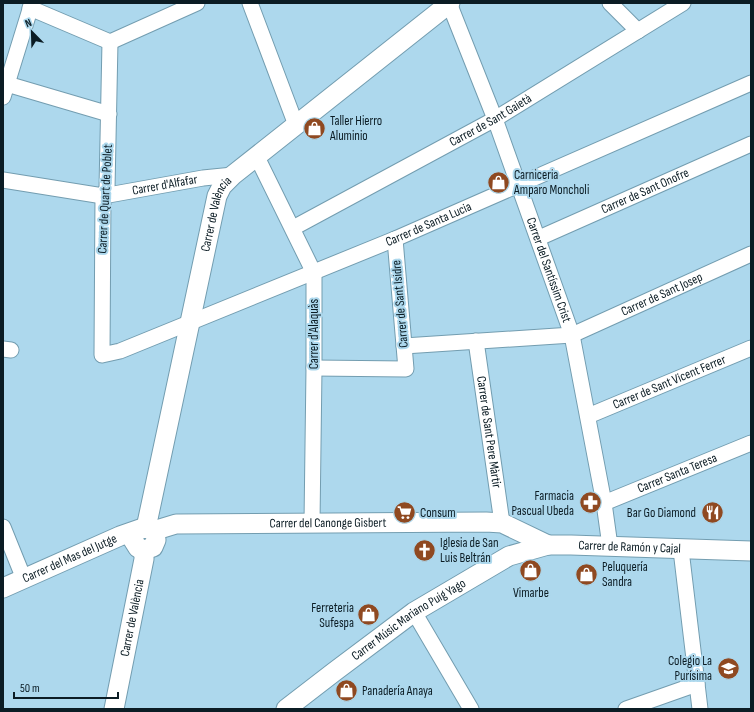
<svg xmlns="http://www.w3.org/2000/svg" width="754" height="712" font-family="'Sofia Sans Condensed',sans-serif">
<rect width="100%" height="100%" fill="#add8ed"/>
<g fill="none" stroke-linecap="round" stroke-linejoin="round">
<defs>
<g id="minor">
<path d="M250,3L296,125"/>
<path id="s1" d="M449,3L495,119L572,335L604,503L610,546"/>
<path d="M610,3L638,31"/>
<path d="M30,8L110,42"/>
<path id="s2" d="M110,42L107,188L103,196L102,355L120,351L395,239L751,83"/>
<path d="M110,42L197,3"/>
<path d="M7,84L109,114"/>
<path d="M3,97L32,3"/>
<path d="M257,157L314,273V368L312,523"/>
<path id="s3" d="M3,180L103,196L203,178L233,175"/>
<path id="s4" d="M293,228L495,119L683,3"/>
<path id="s5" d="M539,238L751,144"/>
<path id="s6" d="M476,341L502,523"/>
<path id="s7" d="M404,346L572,335L751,254"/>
<path d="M3,349L11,350"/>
<path d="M314,368L406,369L395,239"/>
<path id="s8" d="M588,416L751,348"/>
<path id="s9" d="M604,503L751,443"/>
<path d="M3,527L24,579"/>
<path d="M681,550L700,709"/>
<path d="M414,612L471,709"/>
<path d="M626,709L697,684"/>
</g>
<g id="tertiary">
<path id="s10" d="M146,528L217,196L222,186L233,175L450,3"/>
<path id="s11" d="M153,531L176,524L486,522L502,523L548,545"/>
<path id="s12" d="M3,588L120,536L143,528L150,529L155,534L156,540L153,547L144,550L138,548L133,540L135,534L137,531"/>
<path id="s13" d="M114,709L144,559V550"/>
<path id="s14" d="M286,709L334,672L414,612L509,556L548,545H571L751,551"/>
</g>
</defs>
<use href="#minor" stroke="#739db0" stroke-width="17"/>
<use href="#tertiary" stroke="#739db0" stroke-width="21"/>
<use href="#minor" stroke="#fff" stroke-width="15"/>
<use href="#tertiary" stroke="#fff" stroke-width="19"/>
</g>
<defs>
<symbol id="shop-disc" viewBox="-11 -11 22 22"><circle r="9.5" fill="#8f4921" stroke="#add8ed"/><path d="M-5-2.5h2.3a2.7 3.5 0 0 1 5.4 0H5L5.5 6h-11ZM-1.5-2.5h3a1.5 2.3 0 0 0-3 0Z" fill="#fff"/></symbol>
<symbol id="pharmacy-disc" viewBox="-11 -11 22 22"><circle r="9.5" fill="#8f4921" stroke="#add8ed"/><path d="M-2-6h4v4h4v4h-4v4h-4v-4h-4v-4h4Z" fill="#fff"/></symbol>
<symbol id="supermarket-disc" viewBox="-11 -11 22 22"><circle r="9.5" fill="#8f4921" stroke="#add8ed"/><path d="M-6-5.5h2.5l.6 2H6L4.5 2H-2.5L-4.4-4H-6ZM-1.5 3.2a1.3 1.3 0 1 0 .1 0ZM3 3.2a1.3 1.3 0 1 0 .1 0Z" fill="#fff"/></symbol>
<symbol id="restaurant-disc" viewBox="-11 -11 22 22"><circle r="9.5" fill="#8f4921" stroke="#add8ed"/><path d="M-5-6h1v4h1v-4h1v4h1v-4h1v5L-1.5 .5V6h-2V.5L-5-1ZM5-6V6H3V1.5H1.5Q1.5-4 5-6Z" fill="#fff"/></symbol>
<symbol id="church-disc" viewBox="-11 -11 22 22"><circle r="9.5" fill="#8f4921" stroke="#add8ed"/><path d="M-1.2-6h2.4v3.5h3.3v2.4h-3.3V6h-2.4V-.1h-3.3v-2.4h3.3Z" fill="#fff"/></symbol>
<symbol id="school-disc" viewBox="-11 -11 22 22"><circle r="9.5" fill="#8f4921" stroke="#add8ed"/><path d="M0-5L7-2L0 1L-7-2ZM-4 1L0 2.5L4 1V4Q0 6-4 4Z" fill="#fff"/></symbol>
</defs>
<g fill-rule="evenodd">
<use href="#shop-disc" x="302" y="116" width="25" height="25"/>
<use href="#shop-disc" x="486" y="170" width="25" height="25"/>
<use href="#pharmacy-disc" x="578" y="490" width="25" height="25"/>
<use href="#supermarket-disc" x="392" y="500" width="25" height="25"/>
<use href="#restaurant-disc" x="700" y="500" width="25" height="25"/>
<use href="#church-disc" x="412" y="538" width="25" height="25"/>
<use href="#shop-disc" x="518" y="558" width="25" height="25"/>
<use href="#shop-disc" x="574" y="562" width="25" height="25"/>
<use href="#shop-disc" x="356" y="602" width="25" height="25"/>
<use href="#school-disc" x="716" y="656" width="25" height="25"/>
<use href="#shop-disc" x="334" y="678" width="25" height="25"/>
</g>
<g text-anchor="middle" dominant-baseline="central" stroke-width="4" stroke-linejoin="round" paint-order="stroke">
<g font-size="13" fill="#0b1c24" stroke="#add8ed">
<text stroke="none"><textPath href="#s4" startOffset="225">Carrer de Sant Gaietà</textPath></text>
<text stroke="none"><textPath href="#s3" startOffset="164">Carrer d'Alfafar</textPath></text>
<text stroke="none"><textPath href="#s5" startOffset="116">Carrer de Sant Onofre</textPath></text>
<text transform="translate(105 199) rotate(-87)">Carrer de Quart de Poblet</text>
<text stroke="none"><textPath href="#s10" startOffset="322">Carrer de València</textPath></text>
<text stroke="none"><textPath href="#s2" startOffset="666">Carrer de Santa Lucia</textPath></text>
<text stroke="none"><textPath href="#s1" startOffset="285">Carrer del Santíssim Crist</textPath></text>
<text stroke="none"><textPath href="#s7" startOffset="267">Carrer de Sant Josep</textPath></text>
<text transform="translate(400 304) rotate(-95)">Carrer de Sant Isidre</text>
<text transform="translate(314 334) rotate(-90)">Carrer d'Alaquàs</text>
<text stroke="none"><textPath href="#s8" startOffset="88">Carrer de Sant Vicent Ferrer</textPath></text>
<text stroke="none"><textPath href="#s6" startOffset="92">Carrer de Sant Pere Màrtir</textPath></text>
<text stroke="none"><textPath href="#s9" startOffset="79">Carrer Santa Teresa</textPath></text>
<text stroke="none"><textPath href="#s11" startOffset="176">Carrer del Canonge Gisbert</textPath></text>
<text stroke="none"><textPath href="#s14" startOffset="393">Carrer de Ramón y Cajal</textPath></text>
<text stroke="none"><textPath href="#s12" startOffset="73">Carrer del Mas del Jutge</textPath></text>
<text stroke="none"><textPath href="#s13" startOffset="93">Carrer de València</textPath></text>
<text stroke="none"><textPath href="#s14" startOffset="152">Carrer Músic Mariano Puig Yago</textPath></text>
</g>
<g font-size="13" fill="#0b1c24" stroke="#add8ed" text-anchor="start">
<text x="330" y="121">Taller Hierro<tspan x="330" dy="15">Aluminio</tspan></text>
<text x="514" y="175">Carniceria<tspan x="514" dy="15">Amparo Moncholi</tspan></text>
<text x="574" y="496" text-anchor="end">Farmacia<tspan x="574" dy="15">Pascual Ubeda</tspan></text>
<text x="420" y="513">Consum</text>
<text x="696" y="513" text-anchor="end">Bar Go Diamond</text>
<text x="440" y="543">Iglesia de San<tspan x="440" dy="15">Luis Beltrán</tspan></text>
<text x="602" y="567">Peluquería<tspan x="602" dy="15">Sandra</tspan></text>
<text x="531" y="593" text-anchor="middle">Vimarbe</text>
<text x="354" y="608" text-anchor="end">Ferreteria<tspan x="354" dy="15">Sufespa</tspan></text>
<text x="712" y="661" text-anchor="end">Colegio La<tspan x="712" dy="15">Purísima</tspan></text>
<text x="362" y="691">Panadería Anaya</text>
</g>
</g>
<rect width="754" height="712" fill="none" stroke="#0b1c24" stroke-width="8"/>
<g transform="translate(32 32) rotate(337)" stroke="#add8ed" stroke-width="3" paint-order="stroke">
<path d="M0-3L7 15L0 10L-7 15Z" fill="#0b1c24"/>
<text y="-6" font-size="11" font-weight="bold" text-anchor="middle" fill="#0b1c24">N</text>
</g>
<path d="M14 692v6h104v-6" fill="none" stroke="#0b1c24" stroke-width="2"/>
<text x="20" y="692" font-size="12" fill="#0b1c24" stroke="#add8ed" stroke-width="3" paint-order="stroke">50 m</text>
</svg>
